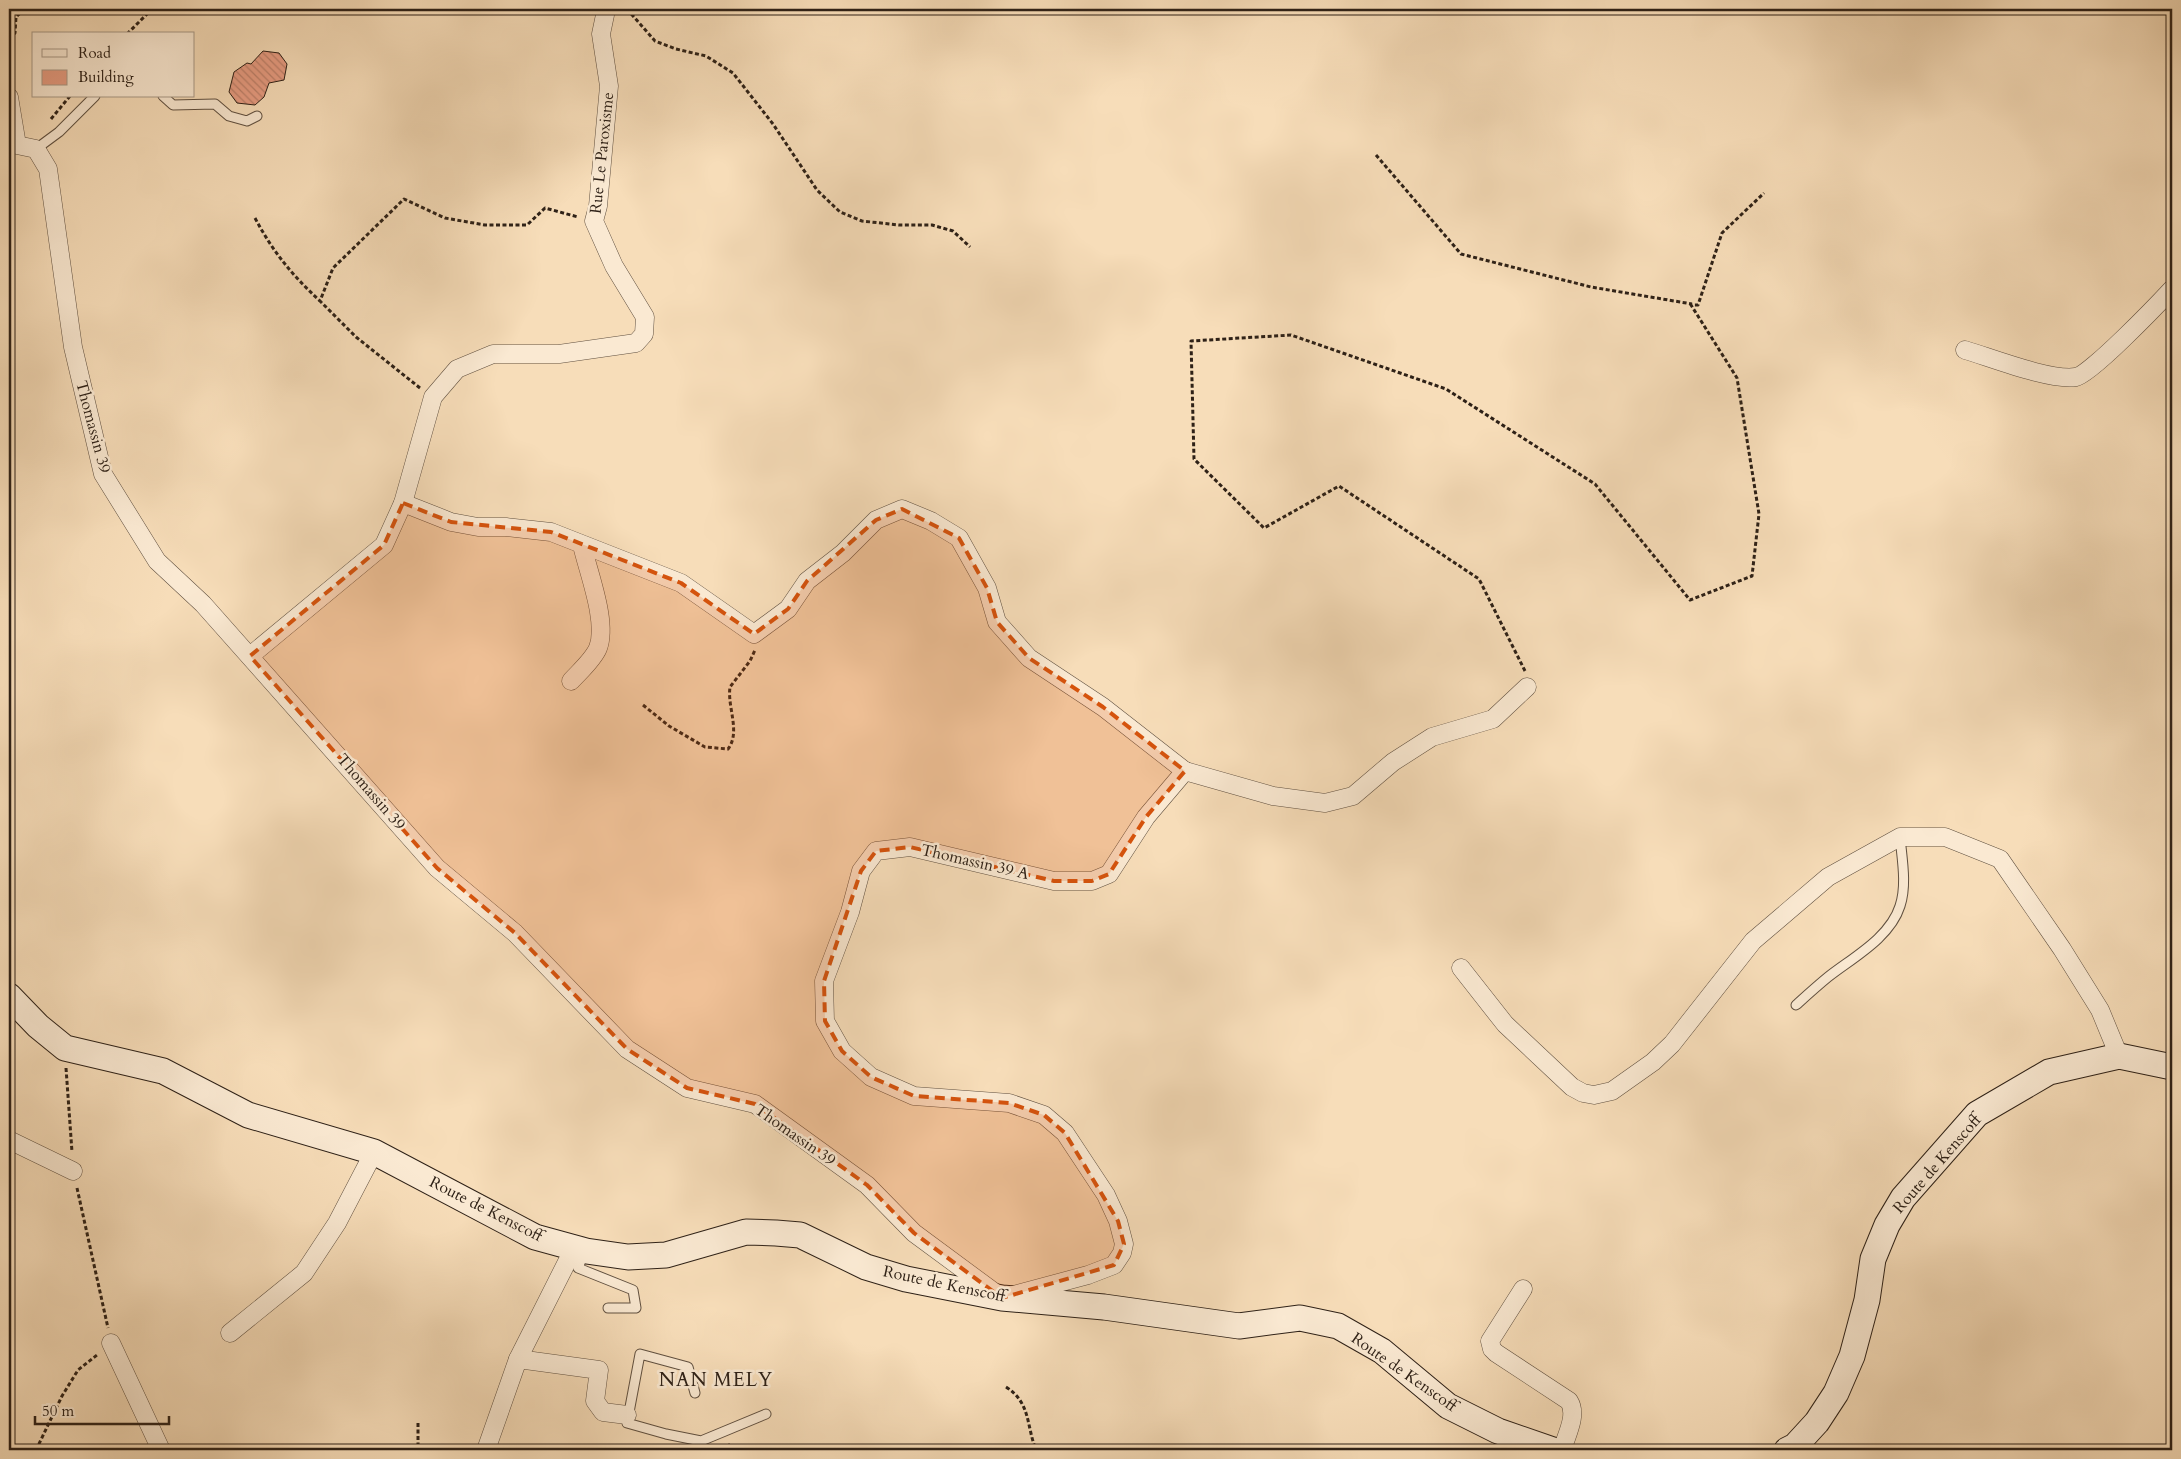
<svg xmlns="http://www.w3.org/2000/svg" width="2181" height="1459" font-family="Cardo,serif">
<defs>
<pattern id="building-back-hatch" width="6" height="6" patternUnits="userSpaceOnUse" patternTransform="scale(1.25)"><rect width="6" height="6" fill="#e89d83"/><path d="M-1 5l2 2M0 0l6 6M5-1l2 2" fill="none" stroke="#bc806a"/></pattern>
</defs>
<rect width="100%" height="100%" fill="#f7ddb9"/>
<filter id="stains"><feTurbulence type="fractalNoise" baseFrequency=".004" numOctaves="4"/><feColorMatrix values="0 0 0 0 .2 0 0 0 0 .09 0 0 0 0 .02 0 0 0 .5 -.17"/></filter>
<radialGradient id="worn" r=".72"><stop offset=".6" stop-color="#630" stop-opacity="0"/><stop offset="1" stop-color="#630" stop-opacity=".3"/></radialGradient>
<path fill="url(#building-back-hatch)" stroke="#2e2117" d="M263,51L279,53L287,64L284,80L269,83L264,97L255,105L237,103L229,92L234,72L247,63L251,64Z"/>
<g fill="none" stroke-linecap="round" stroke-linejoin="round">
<defs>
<g id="lane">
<path d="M163,96L173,105L215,104L229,116L247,121L257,116"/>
<path d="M36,149L59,132L95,96"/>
<path d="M1796,1005C1806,996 1817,986 1828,977C1852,958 1890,938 1900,906C1907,885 1902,859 1900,837"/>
<path d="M584,1253L578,1268L633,1290L636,1308H608"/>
<path d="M695,1393L688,1367L640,1354L627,1423L666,1434L701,1441L766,1414"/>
</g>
<g id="street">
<path d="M9,97L17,145L36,149L48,169L73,347L103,474L157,561L203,604L437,868L515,933L627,1049L687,1088L755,1104L867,1185L914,1233L1002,1298L1088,1275L1114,1265L1122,1253L1124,1244L1118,1221L1106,1195L1065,1133L1044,1115L1009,1103L914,1096L871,1077L842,1051L825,1021L824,981L850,912L861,871L876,851L910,847L1054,881H1092L1109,874L1146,817L1185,771L1273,796L1325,803L1353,796L1393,762L1432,737L1493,719L1527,687"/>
<path d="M1965,350C1992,358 2050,381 2076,377C2090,375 2159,303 2172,289"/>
<path d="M403,503L451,522L478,527H506L551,532L681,583L754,634L788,609L807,581L843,553L876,520L902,509L931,521L959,538L987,588L997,622L1029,658L1103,707L1185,771"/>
<path d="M250,656L384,545L403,503L433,397L457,369L493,354H559L636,343L644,334L645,317L614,266L594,221L598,206L609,86L601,34L605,15L604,9"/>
<path d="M571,681C579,672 593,660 598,648C608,622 588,572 582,545"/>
<path d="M1461,968L1505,1024L1572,1087L1583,1093L1594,1095L1612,1091L1653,1062L1672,1044L1753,941L1828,877L1900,837H1945L2000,859L2062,949L2100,1010L2119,1056"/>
<path d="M9,1140L73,1171"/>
<path d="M1523,1289L1490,1341L1492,1349L1496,1353L1569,1401C1578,1415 1566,1436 1562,1450"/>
<path d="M230,1333L304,1273L337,1223L374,1152"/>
<path d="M111,1343L161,1450"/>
<path d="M518,1359L599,1370L595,1401L603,1412L627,1415"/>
<path d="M486,1450L518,1359L574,1248"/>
</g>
<g id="secondary">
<path d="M9,996L38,1026L65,1048L163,1071L248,1115L374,1152L535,1237L586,1251L628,1257L666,1255L746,1232L776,1233L800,1235L866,1267L906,1279L1002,1298L1104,1307L1239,1326L1300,1318L1338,1326L1382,1351L1448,1406L1498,1431L1553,1450"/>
<path d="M1787,1450L1795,1446L1817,1422L1836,1393L1852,1356L1867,1300L1873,1259L1887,1225L1903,1198L1977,1114L2049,1072L2119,1056L2172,1067"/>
</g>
</defs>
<use href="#lane" stroke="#605040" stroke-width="11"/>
<use href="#street" stroke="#605040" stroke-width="19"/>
<use href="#secondary" stroke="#2e2117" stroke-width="27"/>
<g stroke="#2e2117" stroke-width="3" stroke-dasharray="4 2.5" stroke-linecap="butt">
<path d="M627,9L655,41L676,49L706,56L733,73L773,124L817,190L840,212L862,221L899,225H932L953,231L970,247"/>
<path d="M127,34L152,9"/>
<path d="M9,39L15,33L16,17L24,9"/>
<path d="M51,119L70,96"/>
<path d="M1376,155L1461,254L1591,287L1692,304"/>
<path d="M255,218C273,252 292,275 320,301"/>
<path d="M420,388L356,337L320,301L333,268L404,199L445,218L485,225H527L545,208L578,217"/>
<path d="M1525,671L1479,579L1339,486L1264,528L1194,459L1191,341L1291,335L1446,389L1595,484L1690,600L1752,576L1759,514L1737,378L1691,305H1698L1722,233L1764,193"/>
<path d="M643,705L669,726L705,747L728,749C741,732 727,707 730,687L750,661L755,650"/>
<path d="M66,1068L72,1152"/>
<path d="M77,1188L108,1328"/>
<path d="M1006,1387C1031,1403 1026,1425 1036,1450"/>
<path d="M418,1423V1450"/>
<path d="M728,1444L731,1450"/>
<path d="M36,1450L62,1396L78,1370L97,1355"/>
</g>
<use href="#lane" stroke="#fae9d2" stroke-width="9"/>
<use href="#street" stroke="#fae9d2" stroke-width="18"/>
<use href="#secondary" stroke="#fae9d2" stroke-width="25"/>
</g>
<path fill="#d5530d" fill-opacity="0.2" stroke="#d5530d" stroke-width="4" stroke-dasharray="10 6" stroke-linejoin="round" d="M403,503L451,522L551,532L681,583L754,634L788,609L807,581L876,520L902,509L959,538L987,588L997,622L1029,658L1103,707L1185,771L1146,817L1109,874L1092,881H1054L910,847L876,851L861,871L824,981L825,1021L842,1051L871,1077L914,1096L1009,1103L1044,1115L1065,1133L1118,1221L1124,1244L1114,1265L1002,1298L914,1233L867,1185L755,1104L687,1088L627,1049L515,933L437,868L250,656L384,545Z"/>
<g text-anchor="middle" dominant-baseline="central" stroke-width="5" stroke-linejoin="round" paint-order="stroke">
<g font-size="16" fill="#2e2117" stroke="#fae9d2">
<text transform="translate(602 153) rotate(-84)">Rue Le Paroxisme</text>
<text transform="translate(93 427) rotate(75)">Thomassin 39</text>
<text transform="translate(371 792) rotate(49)">Thomassin 39</text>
<text transform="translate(975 862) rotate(13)">Thomassin 39 A</text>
<text transform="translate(795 1135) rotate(35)">Thomassin 39</text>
<text transform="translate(1937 1164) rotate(-49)">Route de Kenscoff</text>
<text transform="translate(486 1209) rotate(27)">Route de Kenscoff</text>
<text transform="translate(944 1284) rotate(12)">Route de Kenscoff</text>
<text transform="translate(1404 1372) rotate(35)">Route de Kenscoff</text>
</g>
<g font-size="19" letter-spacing="1" fill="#2e2117" stroke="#fae9d2">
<text x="716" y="1380">NAN MELY</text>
</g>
</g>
<rect width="2181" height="1459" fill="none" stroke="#f7ddb9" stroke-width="30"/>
<rect x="10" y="10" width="2161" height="1439" fill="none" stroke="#2e2117" stroke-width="2.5"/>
<rect x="15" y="15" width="2151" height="1429" fill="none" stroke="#2e2117"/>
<rect x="32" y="32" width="162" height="65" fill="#fae9d2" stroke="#a89987"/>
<rect x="42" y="49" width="25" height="8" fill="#fae9d2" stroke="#a89987"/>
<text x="78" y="58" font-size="15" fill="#2e2117">Road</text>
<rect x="42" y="70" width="25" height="15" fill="#e89d83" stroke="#a89987"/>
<text x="78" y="82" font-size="15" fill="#2e2117">Building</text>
<path d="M35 1416v8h134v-8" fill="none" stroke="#2e2117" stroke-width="2.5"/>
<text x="42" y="1416" font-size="15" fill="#2e2117" stroke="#fae9d2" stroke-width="4" paint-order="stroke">50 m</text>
<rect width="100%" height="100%" filter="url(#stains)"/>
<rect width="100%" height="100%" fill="url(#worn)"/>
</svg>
